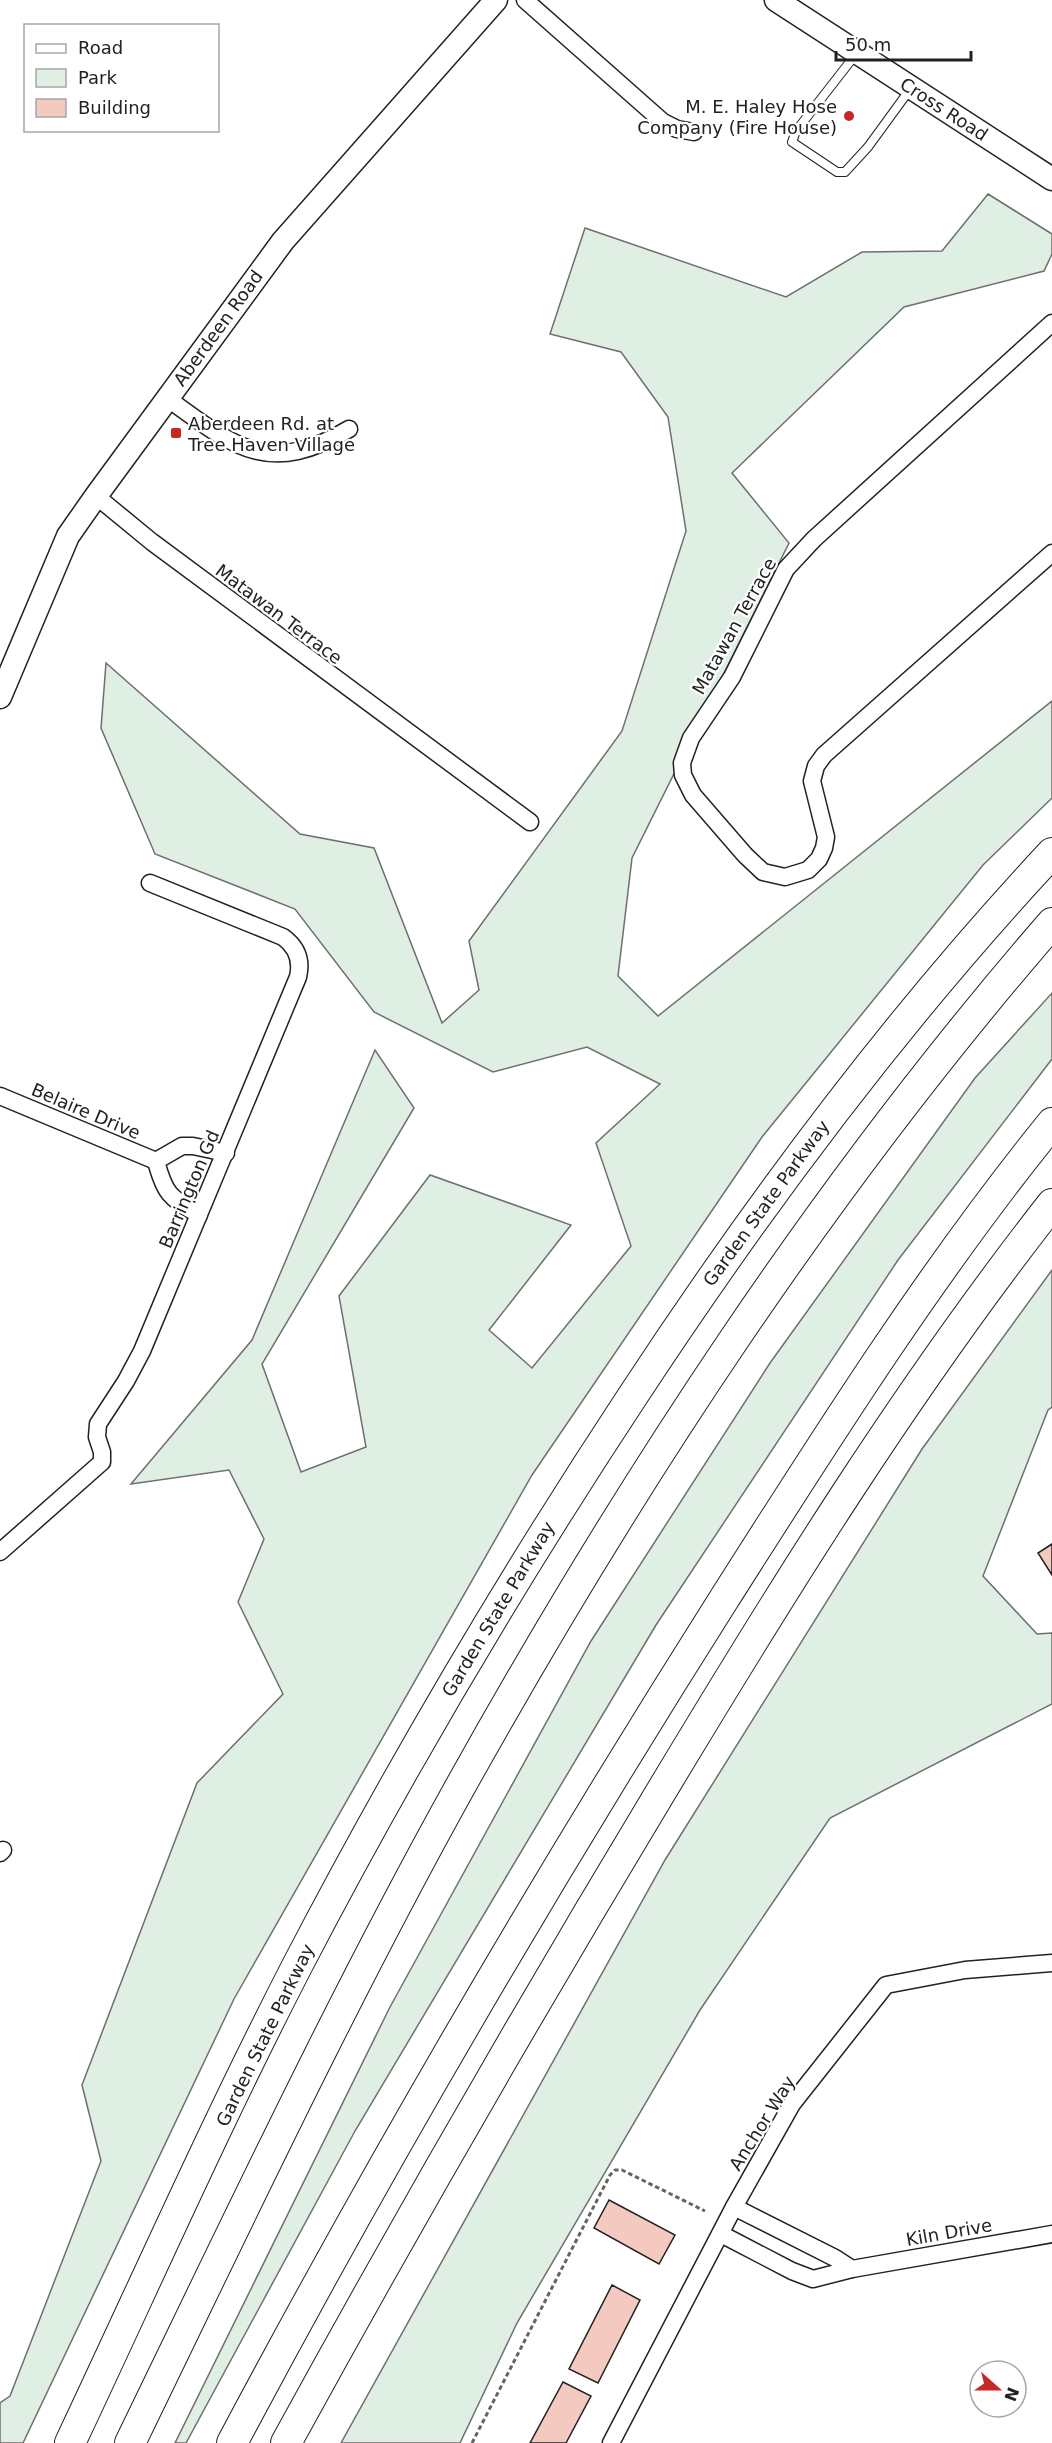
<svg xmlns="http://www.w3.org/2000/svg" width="1052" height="2443" font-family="'DejaVu Sans',sans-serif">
<rect width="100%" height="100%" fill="#fff"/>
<g fill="#e0efe3" stroke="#6f6f6f" stroke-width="1.5">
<path d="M988,194L1052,234V254L1044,271L904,307L732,473L789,543L632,858L618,976L658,1016L1052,701V798L983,865L762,1137L532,1475L234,1999L23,2443H0V2403L10,2396L101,2161L82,2085L197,1783L283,1694L238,1602L264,1539L229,1470L131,1484L252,1340L375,1050L414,1108L262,1364L301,1472L366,1447L339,1296L430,1175L571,1225L489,1330L532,1368L631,1246L596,1143L660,1084L587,1047L493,1072L374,1012L295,909L155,854L101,728L106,663L300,834L374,848L442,1023L479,990L469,941L622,731L686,531L668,417L621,352L550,334L585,228L786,297L862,252L942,251Z"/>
<path d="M1052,993V1059L898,1260L656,1625L355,2131L186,2443H175L390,2007L591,1641L770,1363L975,1078Z"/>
<path d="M1052,1270V1407L1048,1410L983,1576L1037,1634L1052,1633V1704L830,1818L700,2010L517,2323L460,2443H341L665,1860L922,1449Z"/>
</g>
<g fill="#f3c9c0" stroke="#222" stroke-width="1.5">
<path d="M1052,1544V1575L1038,1553Z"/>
<path d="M609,2200L675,2235L659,2264L594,2228Z"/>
<path d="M612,2285L640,2300L598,2383L569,2369Z"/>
<path d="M563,2382L591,2396L566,2443H530Z"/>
</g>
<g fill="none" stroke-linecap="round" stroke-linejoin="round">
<defs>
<path id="lane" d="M856,54L796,131L792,142L837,172H845L868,147L911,88"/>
<g id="street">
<path d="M525,0L663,122L677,129L694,132"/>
<path d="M1052,323L814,539L786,569L732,677L691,738L682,763L683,775L693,795L745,855L763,872L785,877L808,870L819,859L824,848L826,837L812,781L816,766L824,755L1052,553"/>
<path d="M167,398C234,447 269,477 349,429"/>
<path d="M96,496L152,542L530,822"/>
<path d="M0,1096L156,1161"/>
<path d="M199,1215C170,1197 165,1195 156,1161L182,1146H193L226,1153"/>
<path d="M0,1552L102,1462V1452L97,1437L98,1424L126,1381L142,1351L298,977C302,960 297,947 283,937L150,883"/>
<path d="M0,1853L3,1850"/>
<path d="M734,2207L835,2258L852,2269L1052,2234"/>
<path d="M721,2234L792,2271L813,2279L852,2269"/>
<path d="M611,2443L734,2207L792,2104L886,1985L965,1970L1052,1963"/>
</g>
<g id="secondary">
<path d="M776,0L1052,179"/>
<path d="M0,697L68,536L96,496L283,241L496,0"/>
</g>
<g id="highway">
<path d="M70,2443C145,2284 216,2123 297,1966C399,1770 510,1582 632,1397C758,1205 895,1021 1052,853"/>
<path d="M130,2443C237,2223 341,2001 460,1787C630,1482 823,1187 1052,923"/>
<path d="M232,2443C385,2155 550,1874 724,1599C827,1437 931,1272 1052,1123"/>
<path d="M286,2443C406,2224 530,2009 659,1795C781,1592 906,1390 1052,1204"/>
</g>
</defs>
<use href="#lane" stroke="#222" stroke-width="10"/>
<use href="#street" stroke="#222" stroke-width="19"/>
<use href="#secondary" stroke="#222" stroke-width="25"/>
<use href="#highway" stroke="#222" stroke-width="32"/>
<path stroke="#646464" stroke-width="3" stroke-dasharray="4.5 3" stroke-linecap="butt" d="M472,2443L610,2175L615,2170H622L705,2211"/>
<use href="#lane" stroke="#fff" stroke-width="8"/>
<use href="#street" stroke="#fff" stroke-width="16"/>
<use href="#secondary" stroke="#fff" stroke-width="22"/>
<use href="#highway" stroke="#fff" stroke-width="30"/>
</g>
<g fill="#c62828" stroke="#fff" stroke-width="2">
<circle cx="849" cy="116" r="6"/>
<rect x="170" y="427" width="12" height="12" rx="3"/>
</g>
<g text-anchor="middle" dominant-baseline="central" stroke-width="4.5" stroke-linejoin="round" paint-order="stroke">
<g font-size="18" fill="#222" stroke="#fff" text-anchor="end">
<text x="837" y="106">M. E. Haley Hose<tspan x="837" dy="21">Company (Fire House)</tspan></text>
<text x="188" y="423" text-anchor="start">Aberdeen Rd. at<tspan x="188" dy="21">Tree Haven Village</tspan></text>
</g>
<g font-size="18" fill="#222" stroke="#fff">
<text transform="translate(944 109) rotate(33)">Cross Road</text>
<text transform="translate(218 328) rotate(-54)">Aberdeen Road</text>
<text transform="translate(279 614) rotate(37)">Matawan Terrace</text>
<text transform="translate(734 626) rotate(-61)">Matawan Terrace</text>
<text transform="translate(86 1111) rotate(23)">Belaire Drive</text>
<text transform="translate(189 1189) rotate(-67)">Barrington Gd</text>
<text transform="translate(766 1203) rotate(-54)">Garden State Parkway</text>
<text transform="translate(498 1609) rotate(-59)">Garden State Parkway</text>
<text transform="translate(265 2035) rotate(-64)">Garden State Parkway</text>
<text transform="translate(762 2123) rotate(-58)">Anchor Way</text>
<text transform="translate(949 2232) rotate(-10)">Kiln Drive</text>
</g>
</g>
<rect x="24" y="24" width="195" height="108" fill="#ffffff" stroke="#a7a7a7" stroke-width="1.5"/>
<rect x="36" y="44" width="30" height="9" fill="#ffffff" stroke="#a7a7a7" stroke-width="1.5"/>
<text x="78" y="54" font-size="18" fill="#222222">Road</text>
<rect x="36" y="69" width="30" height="18" fill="#e0efe3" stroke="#a7a7a7" stroke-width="1.5"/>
<text x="78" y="84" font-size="18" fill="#222222">Park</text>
<rect x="36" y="99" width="30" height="18" fill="#f3c9c0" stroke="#a7a7a7" stroke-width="1.5"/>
<text x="78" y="114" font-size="18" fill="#222222">Building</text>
<g transform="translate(998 2389) rotate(111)"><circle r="28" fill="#ffffff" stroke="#a7a7a7" stroke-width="1.5"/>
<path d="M0-4.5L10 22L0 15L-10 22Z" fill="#c62828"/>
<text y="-9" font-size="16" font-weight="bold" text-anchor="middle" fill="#222222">N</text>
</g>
<path d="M836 51v9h135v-9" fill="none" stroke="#222222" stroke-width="3"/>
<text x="845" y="51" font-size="18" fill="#222222" stroke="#ffffff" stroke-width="4.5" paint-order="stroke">50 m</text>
</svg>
